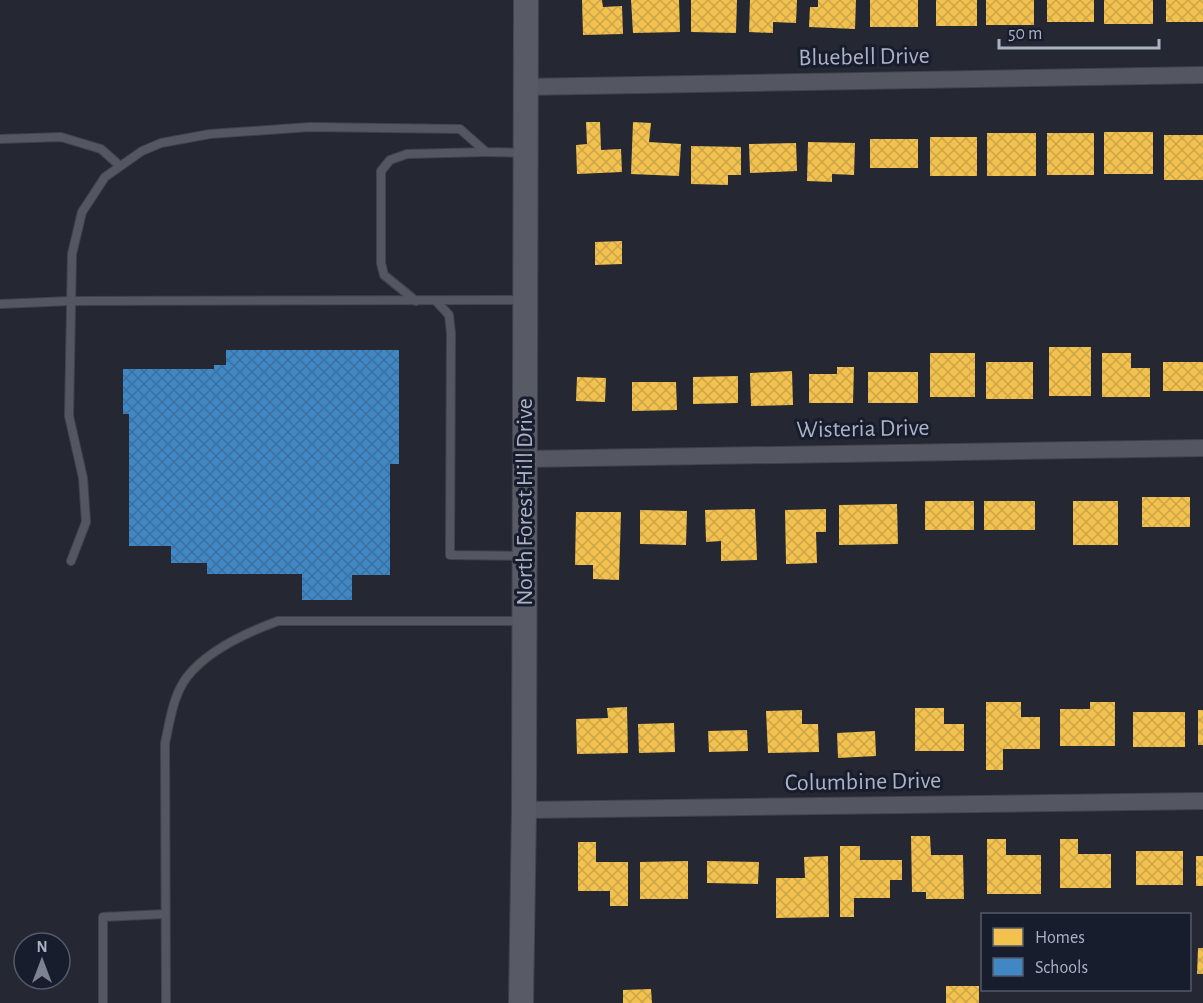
<svg xmlns="http://www.w3.org/2000/svg" width="1203" height="1003" font-family="'Alegreya Sans',sans-serif">
<defs>
<pattern id="homes-cross-hatch" width="8" height="8" patternUnits="userSpaceOnUse" patternTransform="scale(1.5)"><rect width="8" height="8" fill="#f2c14e"/><path d="M0 0l8 8M0 8l8-8" fill="none" stroke="#cca54a"/></pattern>
<pattern id="schools-cross-hatch" width="8" height="8" patternUnits="userSpaceOnUse" patternTransform="scale(1.5)"><rect width="8" height="8" fill="#3f88c5"/><path d="M0 0l8 8M0 8l8-8" fill="none" stroke="#3c6f9c"/></pattern>
</defs>
<rect width="100%" height="100%" fill="#252832"/>
<g fill="url(#homes-cross-hatch)">
<path d="M582,0H602L603,7L622,6L623,34L583,35Z"/>
<path d="M631,0H679L680,32L633,33Z"/>
<path d="M691,0H737L736,33L691,32Z"/>
<path d="M750,0H797L796,23L773,22V33L749,32Z"/>
<path d="M818,0H856L855,29L809,27L810,7H818Z"/>
<rect x="870" y="0" width="48" height="27"/>
<rect x="936" y="0" width="41" height="26"/>
<rect x="986" y="0" width="48" height="25"/>
<rect x="1047" y="0" width="47" height="22"/>
<rect x="1104" y="0" width="49" height="24"/>
<rect x="1166" y="0" width="37" height="22"/>
<path d="M586,122H600L601,150L621,149L622,172L577,174L576,145L587,144Z"/>
<path d="M633,122L651,123L649,142L681,144L679,176L631,174Z"/>
<rect x="1104" y="132" width="49" height="42"/>
<rect x="987" y="133" width="49" height="43"/>
<rect x="1047" y="133" width="47" height="42"/>
<rect x="1164" y="135" width="39" height="45"/>
<rect x="930" y="137" width="47" height="39"/>
<rect x="870" y="139" width="48" height="29"/>
<path d="M808,142L855,143L854,175L832,174V182L807,181Z"/>
<path d="M796,143L797,171L750,173L749,144Z"/>
<path d="M691,146L741,147V175H728V185L691,184Z"/>
<path d="M622,241V264L595,265V242Z"/>
<rect x="1049" y="347" width="42" height="49"/>
<rect x="930" y="353" width="45" height="44"/>
<path d="M1102,353H1131V368H1150V397H1102Z"/>
<rect x="986" y="362" width="47" height="37"/>
<rect x="1163" y="362" width="40" height="29"/>
<path d="M837,367H854L853,403H809V374H837Z"/>
<path d="M792,371L793,405L751,406L750,373Z"/>
<rect x="868" y="372" width="50" height="31"/>
<path d="M738,376V403L693,404V377Z"/>
<path d="M577,377L606,378L605,402L576,401Z"/>
<path d="M632,382H676L677,410L632,411Z"/>
<rect x="1142" y="497" width="48" height="30"/>
<rect x="925" y="501" width="49" height="29"/>
<rect x="984" y="501" width="51" height="29"/>
<rect x="1073" y="501" width="45" height="44"/>
<path d="M897,504L898,544L839,545V505Z"/>
<path d="M755,509L757,560L721,561V541L706,542L705,510Z"/>
<path d="M826,509V532H816L817,563L786,564L785,510Z"/>
<path d="M640,510L687,511L686,545L640,544Z"/>
<path d="M576,512H621L619,580L593,579V565H575Z"/>
<path d="M986,702H1021V717H1040V749H1003V770H986Z"/>
<path d="M1090,702H1115V746H1060V709H1090Z"/>
<path d="M627,707L628,753L577,754L576,719L608,718L607,708Z"/>
<path d="M915,708H944V724H964V751H915Z"/>
<path d="M802,710V724H818L819,752L768,753L766,711Z"/>
<rect x="1198" y="710" width="5" height="35"/>
<rect x="1133" y="712" width="52" height="35"/>
<path d="M674,723L675,752L639,753L638,724Z"/>
<path d="M747,730L748,751L709,752L708,731Z"/>
<path d="M875,731L876,756L838,758L837,733Z"/>
<path d="M911,836H930L931,855H963L964,899H926V892H912Z"/>
<path d="M987,839H1006V855H1041V894H987Z"/>
<path d="M1060,839H1078V854H1111V888H1060Z"/>
<path d="M578,842H596V862H628V906H610V891H578Z"/>
<path d="M840,846H860V860H902V880H890V898H854V917H840Z"/>
<rect x="1136" y="851" width="47" height="34"/>
<path d="M828,856L829,917L776,918V878H805L804,857Z"/>
<rect x="1196" y="856" width="7" height="30"/>
<path d="M688,861V899H640V862Z"/>
<path d="M707,861L759,862L758,884L707,883Z"/>
<path d="M1198,948H1203V974H1197Z"/>
<rect x="946" y="986" width="33" height="17"/>
<path d="M651,989L652,1003H623V990Z"/>
</g>
<path fill="url(#schools-cross-hatch)" d="M226,350H399V464H390V575H352V600H302V574H207V563H171V546H129V414H123V369H214V365H226Z"/>
<g fill="none" stroke-linecap="round" stroke-linejoin="round">
<defs>
<g id="service">
<path d="M0,139L61,137L101,149L119,165"/>
<path d="M416,301L384,275L381,263V171L390,160L407,154L486,152"/>
<path d="M436,301L449,315L451,333L450,555L523,556"/>
<path d="M0,304L70,301L525,300"/>
<path d="M71,561L86,522L83,478L69,416L72,254L82,212L105,177L142,151L161,143L210,134L310,127L460,129L486,152L525,153"/>
<path d="M103,1003V917L165,914"/>
<path d="M166,1003L165,743C170,721 173,695 187,677C207,651 248,632 278,621H524"/>
</g>
<g id="minor">
<path d="M525,87L1203,75"/>
<path d="M525,459L1203,448"/>
<path d="M524,810L1203,801"/>
</g>
<path id="secondary" d="M521,1003L524,810L526,0"/>
</defs>
<use href="#service" stroke="#41434b" stroke-width="10"/>
<use href="#minor" stroke="#41434b" stroke-width="18"/>
<use href="#secondary" stroke="#41434b" stroke-width="26"/>
<use href="#service" stroke="#545761" stroke-width="8"/>
<use href="#minor" stroke="#545761" stroke-width="16"/>
<use href="#secondary" stroke="#585b66" stroke-width="24"/>
</g>
<g text-anchor="middle" dominant-baseline="central" stroke-width="6" stroke-linejoin="round" paint-order="stroke">
<g font-size="24" fill="#acb2c5" stroke="#181d2d">
<text transform="translate(864 57) rotate(-1)">Bluebell Drive</text>
<text transform="translate(863 429) rotate(-1)">Wisteria Drive</text>
<text transform="translate(525 502) rotate(-90)">North Forest Hill Drive</text>
<text transform="translate(863 782) rotate(-1)">Columbine Drive</text>
</g>
</g>
<rect x="981" y="913" width="210" height="78" fill="#181d2d" stroke="#53596a" stroke-width="1.5"/>
<rect x="993" y="928" width="30" height="18" fill="#f2c14e" stroke="#53596a" stroke-width="1.5"/>
<text x="1035" y="943" font-size="18" fill="#acb2c5">Homes</text>
<rect x="993" y="958" width="30" height="18" fill="#3f88c5" stroke="#53596a" stroke-width="1.5"/>
<text x="1035" y="973" font-size="18" fill="#acb2c5">Schools</text>
<g transform="translate(42 961)"><circle r="28" fill="#181d2d" stroke="#53596a" stroke-width="1.5"/>
<path d="M0-4.5L10 22L0 15L-10 22Z" fill="#7d8292"/>
<text y="-9" font-size="16" font-weight="bold" text-anchor="middle" fill="#acb2c5">N</text>
</g>
<path d="M999 39v9h160v-9" fill="none" stroke="#acb2c5" stroke-width="3"/>
<text x="1008" y="39" font-size="18" fill="#acb2c5" stroke="#181d2d" stroke-width="4.5" paint-order="stroke">50 m</text>
</svg>
